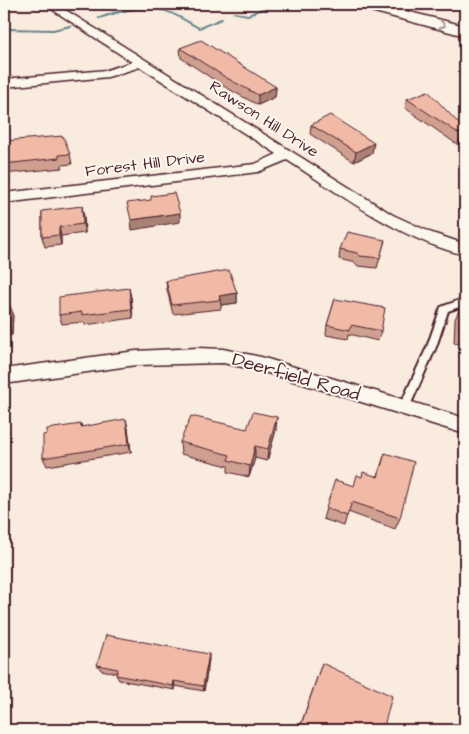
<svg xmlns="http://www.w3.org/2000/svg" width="469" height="734" font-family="'Architects Daughter',sans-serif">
<rect width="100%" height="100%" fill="#f9ebde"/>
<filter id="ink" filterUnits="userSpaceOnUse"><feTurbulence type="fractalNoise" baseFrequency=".02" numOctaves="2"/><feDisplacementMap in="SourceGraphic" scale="10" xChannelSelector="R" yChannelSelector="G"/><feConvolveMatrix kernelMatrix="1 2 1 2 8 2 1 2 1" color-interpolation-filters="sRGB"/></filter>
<g filter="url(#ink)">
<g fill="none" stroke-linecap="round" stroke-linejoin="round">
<g fill="#64848c" fill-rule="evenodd">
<path d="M268,5L271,6L248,16L232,13L234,12L248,14Z"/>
<path d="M140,7C164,6 179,15 199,27L221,18L224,19L199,29C190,25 181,18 171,14C147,4 123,12 99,19L97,18L113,12Z"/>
<path d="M70,25L72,26L71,27L53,31L4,30V28L53,29Z"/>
</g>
<defs>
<path id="lane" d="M465,298V305L448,311L436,347L409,408L408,411L404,412L400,411L399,408L427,347L441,307Z"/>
<g id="street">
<path d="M44,4H56L393,215L432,233L465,244V255C399,239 343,196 287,160L258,172L4,203V193L255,164L277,154L140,67L108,77L4,87V79L107,70L132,62Z"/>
<path d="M198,348L223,349L261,357L465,418V434L261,371L223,363L136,365L4,384V369L136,351Z"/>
</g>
<path id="highway" d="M353,4H378L465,26V36L356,7Z"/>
</defs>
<use href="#lane" stroke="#4a1f2b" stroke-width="4"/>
<use href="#street" stroke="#4a1f2b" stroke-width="3"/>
<use href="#highway" stroke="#4a1f2b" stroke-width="3"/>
<use href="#lane" fill="#fbf7ec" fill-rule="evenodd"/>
<use href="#street" fill="#fbf7ec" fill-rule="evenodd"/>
<use href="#highway" fill="#fbf7ec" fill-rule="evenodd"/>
</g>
<g fill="#cfa090" stroke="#4a1f2b">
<path d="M180,48L276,87L275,97L258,105L225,87L181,58Z"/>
<path d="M407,99L465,130L462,140L458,145L405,108Z"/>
<path d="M311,125L372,153L354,162L310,134Z"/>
<path d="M4,141L70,154L72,164L62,165V168L4,174Z"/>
<path d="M42,211L84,216L85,233L61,236V245L45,247L42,237Z"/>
<path d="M385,240L377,268L358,266L355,263L339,259L340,249Z"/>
<path d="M166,281L237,293V303L221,305V309L173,314L167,290Z"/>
<path d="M131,297L133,318L85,325L84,322L62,324L59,315Z"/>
<path d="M335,299L381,331L378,341L349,334L348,339L326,335L327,325Z"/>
<path d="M4,305L13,313L12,335L4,336Z"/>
<path d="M461,306L465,307V345L454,343L455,319Z"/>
<path d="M81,424L82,427L128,428L131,452L47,466L43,458L47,434Z"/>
<path d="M247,429L276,430L267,461L255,458L249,477L228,472V466L181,454L180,442Z"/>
<path d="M385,453L400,518L395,529L348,512L344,526L323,519L326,508L354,486L362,477H377Z"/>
<path d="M209,659L204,691L175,686V690L119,680L116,675L117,673L101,670L97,665Z"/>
<path d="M322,663L383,730H299Z"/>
</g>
<g fill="#a98275" stroke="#4a1f2b">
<path d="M276,87L275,97L258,105V95Z"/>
<path d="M465,130L462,140L458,145L461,135Z"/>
<path d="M374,143L372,153L354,162L356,152Z"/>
<path d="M82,206L84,216L85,233L83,224Z"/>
<path d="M180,213V222L132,230L131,220Z"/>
<path d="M59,227L61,236V245L59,235Z"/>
<path d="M129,288L131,297L133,318L131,309Z"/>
<path d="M237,293V303L221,305L220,300L219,296Z"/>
<path d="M9,304L13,313L12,335L8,326Z"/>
<path d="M277,417L276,430L267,461L268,449Z"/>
<path d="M126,419L128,428L131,452L129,444Z"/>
<path d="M255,446V458L249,477L250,466Z"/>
<path d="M209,654V659L204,691L203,686Z"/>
<path d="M174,681L175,686V690L173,686Z"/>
</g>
<g fill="#f1baa7" stroke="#4a1f2b">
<path d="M201,40L276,87L258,95L225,77L180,48Z"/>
<path d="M428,91L465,130L461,135L407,99Z"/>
<path d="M330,115L374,143L356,152L311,125Z"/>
<path d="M63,136L70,154L59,155V158L4,164V141Z"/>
<path d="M174,193L180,213L131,220L127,203L151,200V196Z"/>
<path d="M82,206L83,224L59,227V235L42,237V211Z"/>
<path d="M347,232L385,240L380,258L360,256L357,253L340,249Z"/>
<path d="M229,270L237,293L219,296L220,300L172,305L166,281Z"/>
<path d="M129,288L131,309L82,315V312L59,315V297Z"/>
<path d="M335,299L385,308L381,331L351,325L350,330L327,325Z"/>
<path d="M9,304L8,326H4V305Z"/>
<path d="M461,306L465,307V331L459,330Z"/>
<path d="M253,412L277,417L268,449L255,446L250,466L228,460L230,455L180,442L191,416L247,429Z"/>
<path d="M126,419L129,444L43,458V435L47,434V429L81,424V427Z"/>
<path d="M385,453L414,462L400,518L352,502L347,516L326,508L335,480L354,486L357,475L362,477L363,472L378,477Z"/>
<path d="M106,635L209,654L203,686L174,681L173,686L116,675L118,669L97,665Z"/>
<path d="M322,663L392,696L383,730H312L301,725Z"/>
</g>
<defs><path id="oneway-chevron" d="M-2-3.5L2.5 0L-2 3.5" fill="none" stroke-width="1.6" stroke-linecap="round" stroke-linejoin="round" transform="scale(1.25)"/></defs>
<use stroke="#ab9695" href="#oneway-chevron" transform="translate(442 25) rotate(14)"/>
</g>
<g text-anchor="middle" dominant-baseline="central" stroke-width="4" stroke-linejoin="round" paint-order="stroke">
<g font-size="16" fill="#4a1f2b" stroke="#fbf7ec">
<text transform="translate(264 119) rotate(33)">Rawson Hill Drive</text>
<text transform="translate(145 164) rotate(-7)">Forest Hill Drive</text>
</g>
<g font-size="19" fill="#4a1f2b" stroke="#fbf7ec">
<text transform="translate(296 377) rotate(16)">Deerfield Road</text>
</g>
</g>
<rect width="469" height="734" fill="none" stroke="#fbf7ec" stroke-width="20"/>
<rect x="10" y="10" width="449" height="714" fill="none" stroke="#4a1f2b" stroke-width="2" filter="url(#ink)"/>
</svg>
